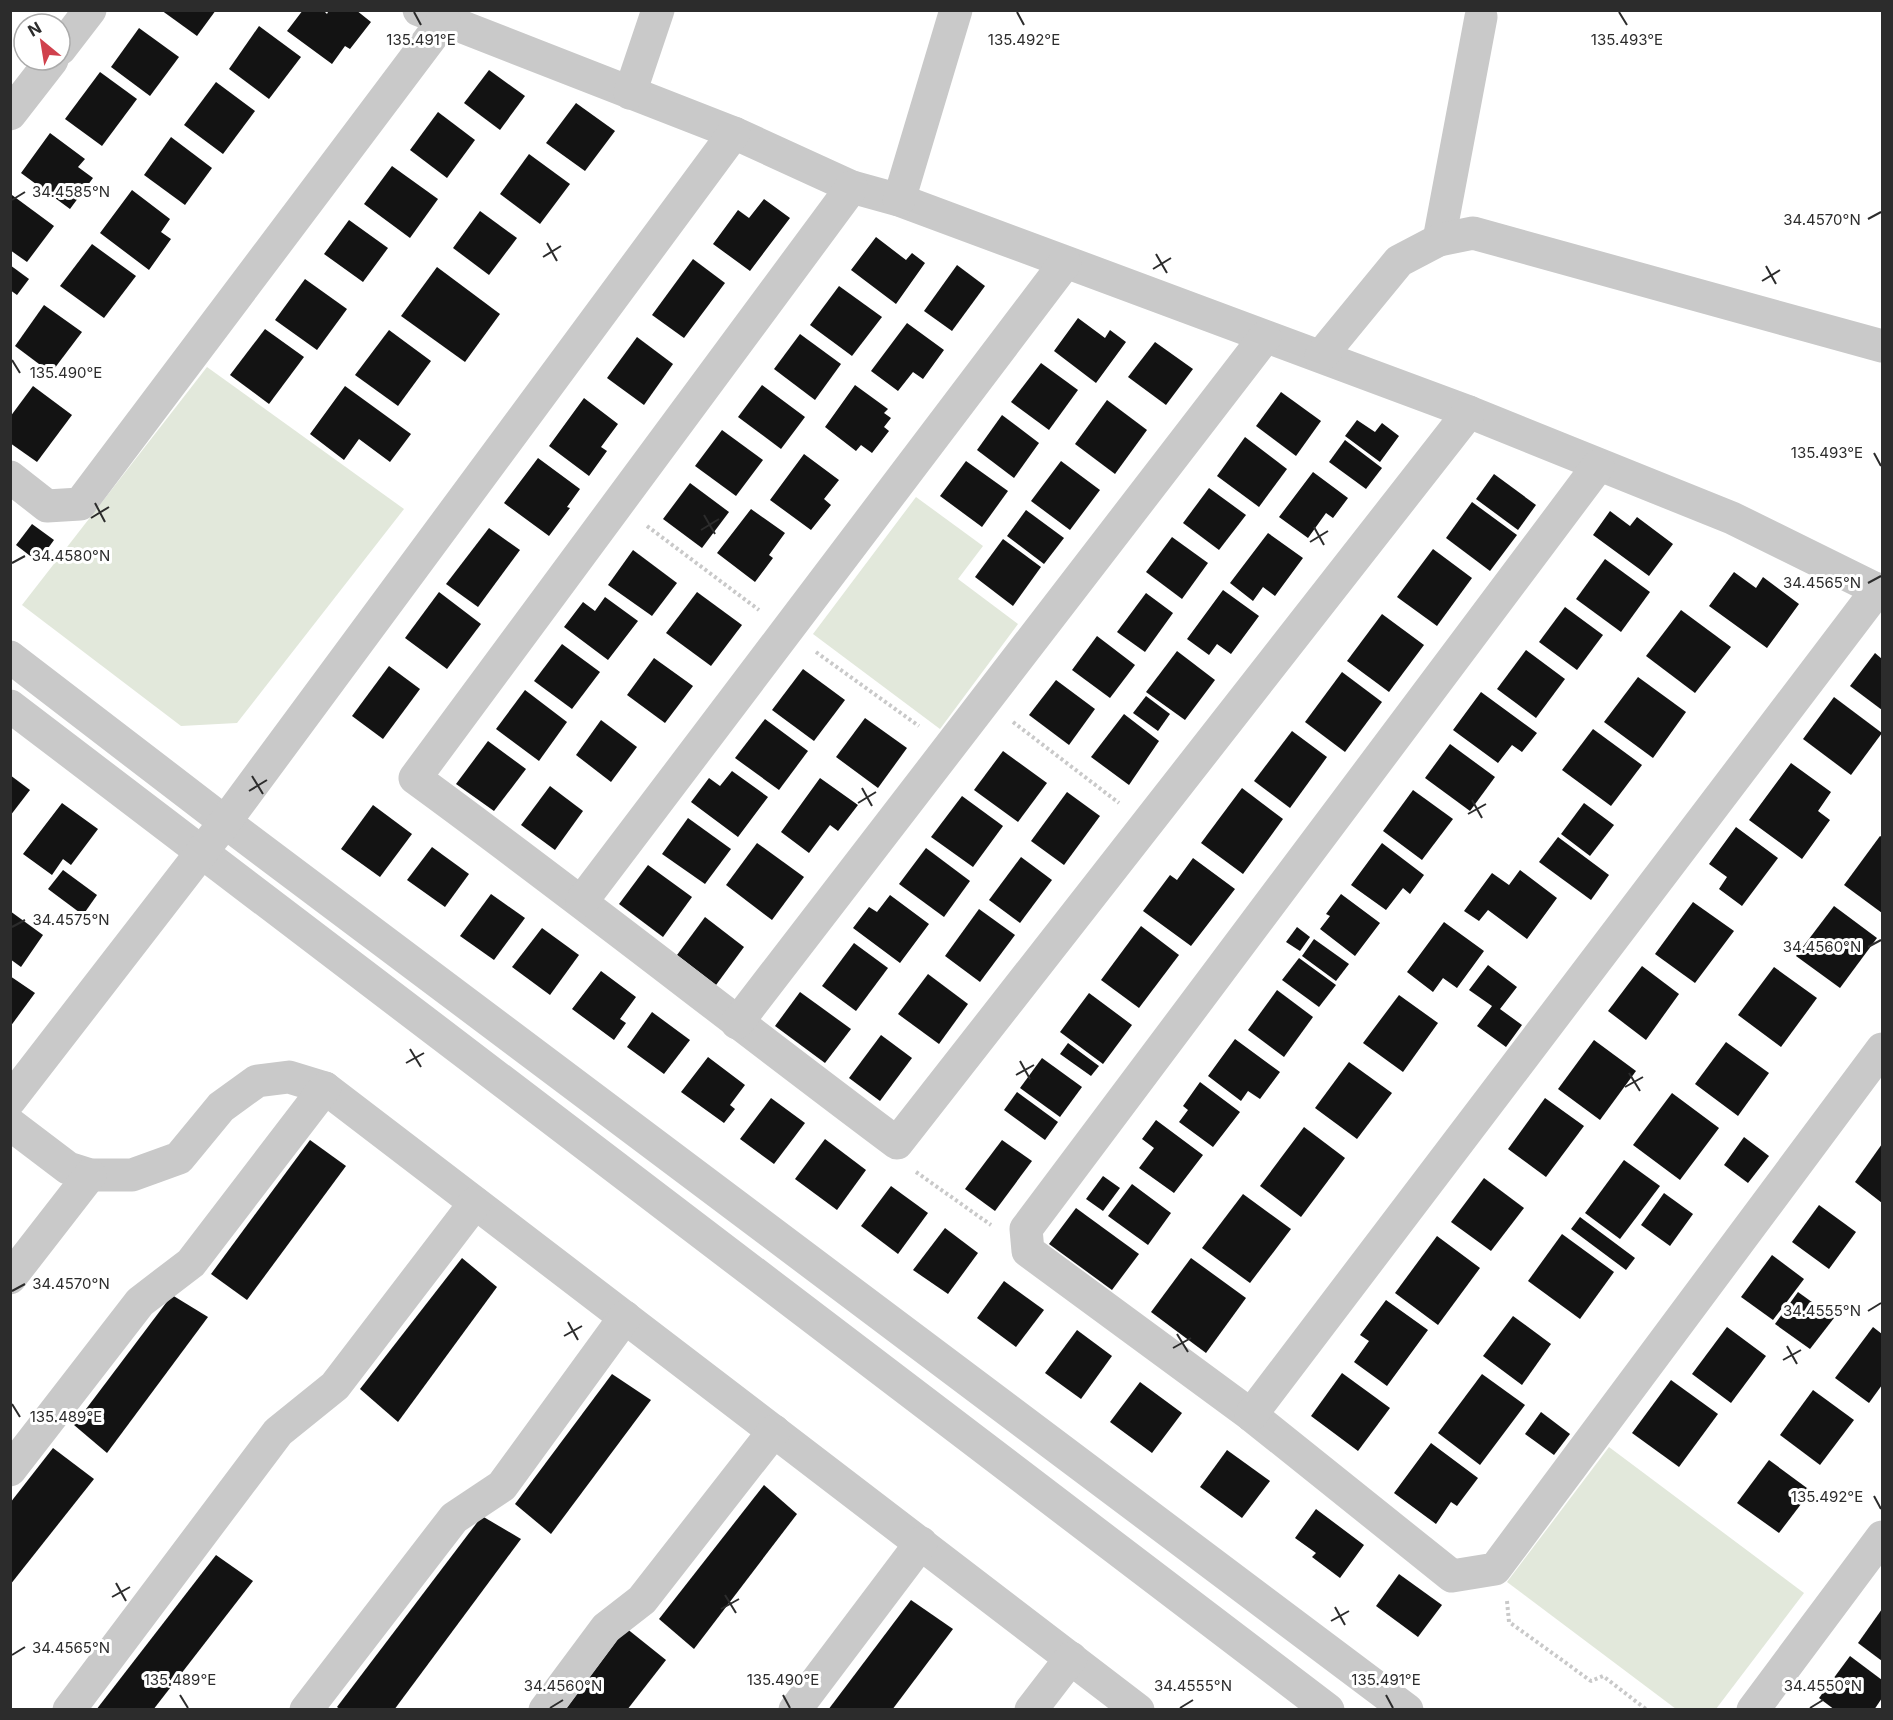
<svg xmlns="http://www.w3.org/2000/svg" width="1893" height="1720" font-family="Inter,sans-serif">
<rect width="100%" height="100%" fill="#fff"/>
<g fill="#e2e8db">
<path d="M207,367L404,509L237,723L181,726L22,605Z"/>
<path d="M916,497L983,546L958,579L1018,624L940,729L813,634Z"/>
<path d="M1609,1447L1804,1593L1716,1709H1676L1507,1582Z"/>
</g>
<g fill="#131313">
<path d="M161,10H216L197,36Z"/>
<path d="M303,10H323L327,14L329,10H356L371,22L350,49L345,46L332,64L287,31Z"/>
<path d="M259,26L301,57L269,99L229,69Z"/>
<path d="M139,28L179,57L150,96L111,67Z"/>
<path d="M489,70L525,96L500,130L464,103Z"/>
<path d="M100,72L137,99L102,146L65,119Z"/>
<path d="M216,82L255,111L223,154L184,125Z"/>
<path d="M576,103L615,131L585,171L546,143Z"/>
<path d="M438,112L475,140L447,178L410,150Z"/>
<path d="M50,133L85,159L78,167L93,178L70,209L21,173Z"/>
<path d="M171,137L212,168L185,205L144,175Z"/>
<path d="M529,154L570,184L540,224L500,194Z"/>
<path d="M392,166L438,199L410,238L364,204Z"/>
<path d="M132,190L170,219L161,232L171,239L149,270L100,233Z"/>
<path d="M12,195L54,226L27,262L10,250Z"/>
<path d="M764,199L790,218L750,271L713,244L738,210L749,218Z"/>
<path d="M480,211L517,238L489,275L453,248Z"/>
<path d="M349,220L388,248L363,282L324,254Z"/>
<path d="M876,237L906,260L912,253L925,263L896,304L851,270Z"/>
<path d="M92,244L136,276L104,318L60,286Z"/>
<path d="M693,259L725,283L684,338L652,315Z"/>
<path d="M10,265L29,279L17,295L10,290Z"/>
<path d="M957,265L985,286L952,331L924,311Z"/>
<path d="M437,267L500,314L465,362L401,316Z"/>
<path d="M305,279L347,309L317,350L275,320Z"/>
<path d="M839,286L882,317L852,356L810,325Z"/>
<path d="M44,305L82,332L51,373L15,346Z"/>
<path d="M1078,318L1105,338L1110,330L1126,342L1096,383L1054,351Z"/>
<path d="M907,323L944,350L923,379L913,372L898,391L871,371Z"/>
<path d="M265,329L304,357L269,404L230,375Z"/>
<path d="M389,330L431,361L398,406L355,375Z"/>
<path d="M800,334L841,364L815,400L774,369Z"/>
<path d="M637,337L673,364L644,405L607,378Z"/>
<path d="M1155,342L1193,369L1166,405L1128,377Z"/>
<path d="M1041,363L1078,390L1049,430L1011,402Z"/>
<path d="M762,385L805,417L781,449L738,417Z"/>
<path d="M855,385L888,409L884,413L891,418L884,427L889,431L872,453L861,445L856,451L825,427Z"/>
<path d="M33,386L72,415L37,462L10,443V417Z"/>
<path d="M345,386L411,434L390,462L359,439L344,460L310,434Z"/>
<path d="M1281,392L1321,421L1296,456L1256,426Z"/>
<path d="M584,398L618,424L601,447L607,451L589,476L549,446Z"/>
<path d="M1107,400L1147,430L1115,474L1075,444Z"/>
<path d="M1002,415L1039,443L1014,478L977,450Z"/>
<path d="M1357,420L1375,432L1382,423L1399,436L1380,462L1345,436Z"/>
<path d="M722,430L763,460L736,496L695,466Z"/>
<path d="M1245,437L1287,469L1259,507L1217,476Z"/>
<path d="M1345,440L1382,468L1366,489L1329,462Z"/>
<path d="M804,454L839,480L824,499L831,505L811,530L770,500Z"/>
<path d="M538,458L580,489L567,507L570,508L549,536L504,503Z"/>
<path d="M966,461L1008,491L982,527L940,496Z"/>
<path d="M1061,461L1100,490L1070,530L1031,501Z"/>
<path d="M1313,472L1348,498L1333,518L1326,513L1308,538L1279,517Z"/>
<path d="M1494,474L1536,505L1518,530L1476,499Z"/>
<path d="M690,483L729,512L702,548L663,519Z"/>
<path d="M1209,488L1246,515L1219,550L1183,523Z"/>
<path d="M1472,502L1517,535L1490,571L1446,538Z"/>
<path d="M751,509L785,533L769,555L773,558L755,582L717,553Z"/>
<path d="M1026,510L1064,538L1044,564L1007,536Z"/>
<path d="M1610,511L1630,526L1637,517L1673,544L1649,576L1593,535Z"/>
<path d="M32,524L54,540L38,562L16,545Z"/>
<path d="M489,528L520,550L478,607L446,584Z"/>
<path d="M1268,533L1303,558L1275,596L1263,587L1253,601L1230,583Z"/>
<path d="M1172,537L1208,563L1182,599L1146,572Z"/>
<path d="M1003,539L1041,567L1013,606L975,577Z"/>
<path d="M1433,549L1472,578L1437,626L1397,597Z"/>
<path d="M633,550L677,583L652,616L608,585Z"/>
<path d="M1605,559L1650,592L1621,632L1576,599Z"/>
<path d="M1734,572L1756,588L1763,577L1799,604L1767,648L1709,606Z"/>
<path d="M1223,590L1259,616L1231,654L1217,644L1209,655L1187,639Z"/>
<path d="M439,592L481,624L447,669L405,638Z"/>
<path d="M697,592L742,625L711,666L666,633Z"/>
<path d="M1146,593L1173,613L1145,652L1117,632Z"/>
<path d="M605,597L638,621L608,660L564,627L583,602L595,611Z"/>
<path d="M1565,607L1603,635L1577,670L1539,642Z"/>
<path d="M1681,610L1731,647L1695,693L1646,656Z"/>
<path d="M1382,614L1424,645L1389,692L1347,661Z"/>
<path d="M1097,636L1135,665L1110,698L1072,670Z"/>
<path d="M562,644L600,672L572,709L534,681Z"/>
<path d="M1526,650L1565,679L1536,718L1497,689Z"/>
<path d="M1177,651L1215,680L1185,720L1146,692Z"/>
<path d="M1875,653L1882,659V710L1850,686Z"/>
<path d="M654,658L693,686L665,723L627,695Z"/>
<path d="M389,666L420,689L383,739L352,716Z"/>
<path d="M803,669L845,700L814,741L772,710Z"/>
<path d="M1342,672L1382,702L1345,752L1305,722Z"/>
<path d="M1638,677L1686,712L1653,758L1604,722Z"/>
<path d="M1056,680L1095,709L1069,745L1029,715Z"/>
<path d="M525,690L567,722L539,761L496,729Z"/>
<path d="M1481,692L1537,733L1522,752L1512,745L1498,763L1453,730Z"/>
<path d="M1146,696L1170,714L1158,731L1133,713Z"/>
<path d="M1834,697L1882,733L1851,775L1803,739Z"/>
<path d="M1124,714L1159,741L1129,785L1091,757Z"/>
<path d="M865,718L907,748L878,788L836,757Z"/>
<path d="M765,719L808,751L779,790L735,758Z"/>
<path d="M601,720L637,747L611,782L576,755Z"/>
<path d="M1593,729L1642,765L1611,806L1562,770Z"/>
<path d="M1292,731L1327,757L1290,808L1254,781Z"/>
<path d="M488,741L526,769L494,811L456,784Z"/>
<path d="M1450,744L1495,777L1470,811L1425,778Z"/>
<path d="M1003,751L1047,783L1018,822L974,790Z"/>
<path d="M1791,763L1831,792L1818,811L1830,820L1802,859L1749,820Z"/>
<path d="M732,771L768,797L738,837L691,802L709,778L720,786Z"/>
<path d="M10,775L30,790L10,816Z"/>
<path d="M820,778L858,805L838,831L830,825L809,853L781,832Z"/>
<path d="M550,786L583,811L555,850L521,825Z"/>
<path d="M1242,788L1283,819L1243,874L1201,843Z"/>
<path d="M1413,790L1453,819L1422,860L1383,831Z"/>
<path d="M1067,792L1100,816L1064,865L1031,841Z"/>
<path d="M962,796L1003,826L973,867L931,837Z"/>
<path d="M62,803L98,829L71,865L63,859L52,875L23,854Z"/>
<path d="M1584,803L1614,825L1590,856L1561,834Z"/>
<path d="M373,805L412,834L380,877L341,849Z"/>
<path d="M688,818L731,849L705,884L662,854Z"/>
<path d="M1736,827L1778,858L1742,906L1719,889L1727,877L1709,864Z"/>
<path d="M1880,836L1882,837V913L1844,885Z"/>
<path d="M1558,837L1609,875L1591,900L1539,862Z"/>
<path d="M757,843L804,877L772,920L726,885Z"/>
<path d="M1382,843L1424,875L1410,894L1403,888L1386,910L1351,885Z"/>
<path d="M432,847L469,874L445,907L407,880Z"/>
<path d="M926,848L970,881L944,917L899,884Z"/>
<path d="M1021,857L1052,880L1020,923L989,900Z"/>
<path d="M1193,858L1235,889L1191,946L1143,911L1170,875L1177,880Z"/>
<path d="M648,865L692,897L663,937L619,904Z"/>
<path d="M63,870L97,895L83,915L48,889Z"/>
<path d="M1520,870L1557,898L1527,939L1488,910L1479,921L1464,911L1492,873L1509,885Z"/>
<path d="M491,894L525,918L494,960L460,936Z"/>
<path d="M1341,894L1380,923L1355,956L1320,929L1330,916L1326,914Z"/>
<path d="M890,895L929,924L900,963L853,928L869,907L877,912Z"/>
<path d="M1693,902L1734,931L1695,983L1655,954Z"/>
<path d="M1834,906L1877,938L1840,988L1796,956Z"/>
<path d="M979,909L1015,935L980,982L945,956Z"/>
<path d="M10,911L43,935L21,967L10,959Z"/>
<path d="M705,917L744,947L716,985L677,955Z"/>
<path d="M1444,922L1484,951L1457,988L1443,978L1433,992L1407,972Z"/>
<path d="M1141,926L1179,955L1139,1008L1101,980Z"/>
<path d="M1297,927L1310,937L1300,951L1286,942Z"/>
<path d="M542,928L579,955L550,995L512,967Z"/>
<path d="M1314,939L1349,964L1336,981L1302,956Z"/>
<path d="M854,943L888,968L856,1011L822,986Z"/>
<path d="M1299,958L1336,985L1319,1007L1282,980Z"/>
<path d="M1488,965L1517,987L1500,1009L1522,1025L1506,1047L1477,1026L1492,1006L1469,990Z"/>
<path d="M1642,966L1679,994L1646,1040L1608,1011Z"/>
<path d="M1774,967L1817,998L1781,1047L1738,1015Z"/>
<path d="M601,971L636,997L620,1019L626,1023L614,1040L572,1009Z"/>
<path d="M928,974L968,1004L939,1044L898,1014Z"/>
<path d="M10,976L35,993L10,1027Z"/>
<path d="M1277,990L1313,1017L1284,1057L1248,1030Z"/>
<path d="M800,992L851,1029L825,1063L775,1026Z"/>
<path d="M1089,993L1132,1025L1103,1064L1060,1032Z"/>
<path d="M1399,995L1438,1023L1403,1072L1363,1043Z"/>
<path d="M652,1012L690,1040L664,1074L627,1047Z"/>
<path d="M881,1035L912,1058L880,1101L849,1078Z"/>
<path d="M1235,1039L1280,1072L1260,1099L1248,1091L1241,1101L1208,1076Z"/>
<path d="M1594,1040L1636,1071L1600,1120L1558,1089Z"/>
<path d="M1726,1042L1769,1073L1738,1116L1695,1084Z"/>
<path d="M1068,1043L1099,1066L1091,1076L1060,1054Z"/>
<path d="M708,1057L745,1085L730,1105L735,1109L724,1123L681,1092Z"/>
<path d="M1042,1058L1082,1087L1060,1117L1020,1088Z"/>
<path d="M1349,1062L1392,1093L1357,1139L1315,1108Z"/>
<path d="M1200,1082L1240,1112L1213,1147L1179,1122L1188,1110L1183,1106Z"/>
<path d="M1017,1092L1058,1122L1045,1140L1004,1110Z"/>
<path d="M1672,1093L1719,1128L1680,1180L1633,1145Z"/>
<path d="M771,1098L805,1123L774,1164L740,1139Z"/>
<path d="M1545,1098L1584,1126L1546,1177L1508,1149Z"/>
<path d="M1156,1120L1203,1155L1174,1193L1139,1168L1154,1148L1142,1139Z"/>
<path d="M1304,1127L1345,1158L1301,1217L1260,1186Z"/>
<path d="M1744,1137L1769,1156L1748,1183L1724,1165Z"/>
<path d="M825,1139L866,1170L837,1210L795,1179Z"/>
<path d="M310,1140L346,1166L247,1300L211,1274Z"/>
<path d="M1002,1140L1032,1161L995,1211L965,1189Z"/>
<path d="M1882,1144V1203L1855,1182Z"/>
<path d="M1624,1160L1660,1186L1620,1239L1585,1213Z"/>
<path d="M1103,1176L1120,1188L1103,1211L1086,1199Z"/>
<path d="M1484,1178L1524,1208L1491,1251L1451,1222Z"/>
<path d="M1132,1184L1171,1213L1148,1245L1108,1216Z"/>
<path d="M891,1186L928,1213L898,1254L861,1226Z"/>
<path d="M1664,1193L1693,1214L1670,1246L1641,1225Z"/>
<path d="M1243,1194L1291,1229L1250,1283L1202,1248Z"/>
<path d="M1819,1205L1856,1232L1829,1269L1792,1242Z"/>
<path d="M1076,1208L1139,1254L1112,1290L1049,1244Z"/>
<path d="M1580,1217L1635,1258L1626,1270L1571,1229Z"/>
<path d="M945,1228L978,1253L948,1294L913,1270Z"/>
<path d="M1562,1234L1614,1272L1580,1319L1528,1281Z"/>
<path d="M1437,1236L1480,1268L1438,1325L1395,1293Z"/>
<path d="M1772,1255L1804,1279L1773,1320L1741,1297Z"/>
<path d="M462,1258L497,1287L398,1422L360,1389Z"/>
<path d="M1191,1258L1246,1298L1206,1353L1151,1312Z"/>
<path d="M1004,1281L1044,1310L1016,1347L977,1318Z"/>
<path d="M1798,1292L1834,1318L1810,1349L1775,1324Z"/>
<path d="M172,1295L208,1317L107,1453L74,1425Z"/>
<path d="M1386,1300L1428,1330L1387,1386L1354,1362L1369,1341L1360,1335Z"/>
<path d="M1513,1316L1551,1344L1522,1385L1483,1356Z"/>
<path d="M1727,1327L1766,1356L1731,1403L1692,1374Z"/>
<path d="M1873,1327L1882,1334V1385L1869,1403L1835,1378Z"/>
<path d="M1077,1330L1112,1356L1081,1399L1045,1373Z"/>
<path d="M1342,1373L1390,1408L1358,1451L1311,1416Z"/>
<path d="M612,1374L651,1400L551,1534L515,1504Z"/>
<path d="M1482,1374L1525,1405L1480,1465L1438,1433Z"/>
<path d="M1671,1380L1718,1414L1679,1467L1632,1433Z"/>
<path d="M1140,1382L1182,1413L1152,1453L1110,1422Z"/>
<path d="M1813,1390L1854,1420L1820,1465L1780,1435Z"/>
<path d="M1541,1412L1570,1434L1554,1455L1525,1434Z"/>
<path d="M1431,1443L1478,1478L1457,1506L1451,1502L1436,1524L1394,1493Z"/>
<path d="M53,1448L94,1479L10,1585V1503Z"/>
<path d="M1227,1450L1270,1481L1242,1518L1200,1487Z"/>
<path d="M1769,1460L1811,1491L1779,1533L1737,1503Z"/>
<path d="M764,1485L797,1514L694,1649L659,1619Z"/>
<path d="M1316,1509L1364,1545L1340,1578L1312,1557L1316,1553L1295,1538Z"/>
<path d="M482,1516L521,1539L394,1710H341L337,1707Z"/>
<path d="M216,1555L253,1581L153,1710H96Z"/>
<path d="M1399,1574L1442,1605L1418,1637L1376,1606Z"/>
<path d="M911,1600L953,1629L892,1710H828Z"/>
<path d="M1882,1609V1661L1858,1643Z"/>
<path d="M626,1628L666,1660L627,1710H565Z"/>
<path d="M1850,1656L1882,1680V1698L1874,1710H1835L1819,1698Z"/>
</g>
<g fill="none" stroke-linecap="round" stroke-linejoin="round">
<g stroke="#c9c9c9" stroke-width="4" stroke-dasharray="3 3" stroke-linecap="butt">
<path d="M647,526L759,610"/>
<path d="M816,652L919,726"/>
<path d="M1013,722L1119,803"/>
<path d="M916,1172L991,1225"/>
<path d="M1507,1601L1509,1622L1591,1681L1603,1676L1647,1710"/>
</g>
<g stroke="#c9c9c9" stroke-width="33">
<path d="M419,10L734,133L852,187L899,200L1469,412L1732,518L1882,592"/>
<path d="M60,49L90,10"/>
<path d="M630,93L658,10"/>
<path d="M10,114L52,60"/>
<path d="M852,187L415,778C578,897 735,1022 897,1143L1469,412"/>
<path d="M899,200L956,10"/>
<path d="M1439,240L1481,17"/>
<path d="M1321,356L1399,261L1439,240L1473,233L1882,346"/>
<path d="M1598,466L1026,1229L1028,1251L1251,1415L1452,1576L1495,1569L1882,1049"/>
<path d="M10,477L47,506L80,504L444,20"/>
<path d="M10,657L225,822L1407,1710"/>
<path d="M10,706L1328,1710"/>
<path d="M582,901L1065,263"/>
<path d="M737,1023L1265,337"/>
<path d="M10,1100L225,822L734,133"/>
<path d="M10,1124L68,1168L90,1175H132L179,1158L221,1107L257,1081L289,1077L325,1088L1138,1710"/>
<path d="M10,1278L90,1175"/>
<path d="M1251,1415L1878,589"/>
<path d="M10,1470L140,1302L191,1263L325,1088"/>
<path d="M69,1710L278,1432L335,1386L475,1203"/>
<path d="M306,1710L454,1518L502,1486L625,1317"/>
<path d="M545,1710L606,1628L642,1600L774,1431"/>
<path d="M795,1710L921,1543"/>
<path d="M1031,1710L1071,1658"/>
<path d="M1753,1710L1882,1537"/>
</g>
</g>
<path fill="none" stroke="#2c2c2c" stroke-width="2" d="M414,12L421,25M1017,12L1024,25M1619,12L1627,25M12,200L25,192M1868,219L1881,212M547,243L557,261M1156,254L1167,273M543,257L561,246M1766,266L1776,284M1153,269L1171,258M1762,281L1780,270M12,360L20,373M1874,453L1881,466M95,503L105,522M704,515L715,534M91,518L109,507M1314,527L1324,545M701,530L719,519M1310,542L1328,531M12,563L25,556M1868,583L1881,576M252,776L263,794M862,788L872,806M249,791L267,780M1472,800L1482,818M858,803L876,792M1468,814L1486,804M12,927L25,920M1868,947L1881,940M410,1049L421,1067M1020,1061L1030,1079M406,1063L424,1053M1629,1073L1640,1091M1016,1075L1034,1065M1625,1087L1643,1077M12,1291L25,1284M1868,1311L1881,1303M568,1322L578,1340M1177,1334L1188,1352M564,1336L582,1326M1787,1346L1797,1364M1173,1348L1191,1338M1783,1360L1801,1350M12,1404L20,1417M1874,1496L1881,1509M116,1583L126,1601M725,1595L736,1613M112,1597L130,1587M1335,1607L1345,1625M721,1609L739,1599M1331,1621L1349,1611M12,1655L25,1647M180,1695L188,1708M783,1695L790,1708M1386,1695L1393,1708M550,1708L563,1700M1180,1708L1193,1700M1810,1708L1823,1700"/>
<g font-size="15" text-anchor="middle" fill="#2c2c2c" stroke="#fff" stroke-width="6" stroke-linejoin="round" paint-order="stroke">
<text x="421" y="45">135.491°E</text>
<text x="1024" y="45">135.492°E</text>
<text x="1627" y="45">135.493°E</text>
<text x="71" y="197">34.4585°N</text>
<text x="1822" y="225">34.4570°N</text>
<text x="66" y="378">135.490°E</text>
<text x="1827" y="458">135.493°E</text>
<text x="71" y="561">34.4580°N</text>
<text x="1822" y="588">34.4565°N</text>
<text x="71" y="925">34.4575°N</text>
<text x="1822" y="952">34.4560°N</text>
<text x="71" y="1289">34.4570°N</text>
<text x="1822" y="1316">34.4555°N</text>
<text x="66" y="1422">135.489°E</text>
<text x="1827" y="1502">135.492°E</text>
<text x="71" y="1653">34.4565°N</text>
<text x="180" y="1685">135.489°E</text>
<text x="783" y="1685">135.490°E</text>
<text x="1386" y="1685">135.491°E</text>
<text x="563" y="1691">34.4560°N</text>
<text x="1193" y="1691">34.4555°N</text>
<text x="1823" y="1691">34.4550°N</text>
</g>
<rect width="1893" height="1720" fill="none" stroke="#2c2c2c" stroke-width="24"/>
<g transform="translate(42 42) rotate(330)"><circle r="28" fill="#ffffff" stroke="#ababab" stroke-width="1.5"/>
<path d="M0-4.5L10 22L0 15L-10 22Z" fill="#d0414d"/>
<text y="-9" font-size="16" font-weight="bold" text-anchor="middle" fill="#2c2c2c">N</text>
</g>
</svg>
